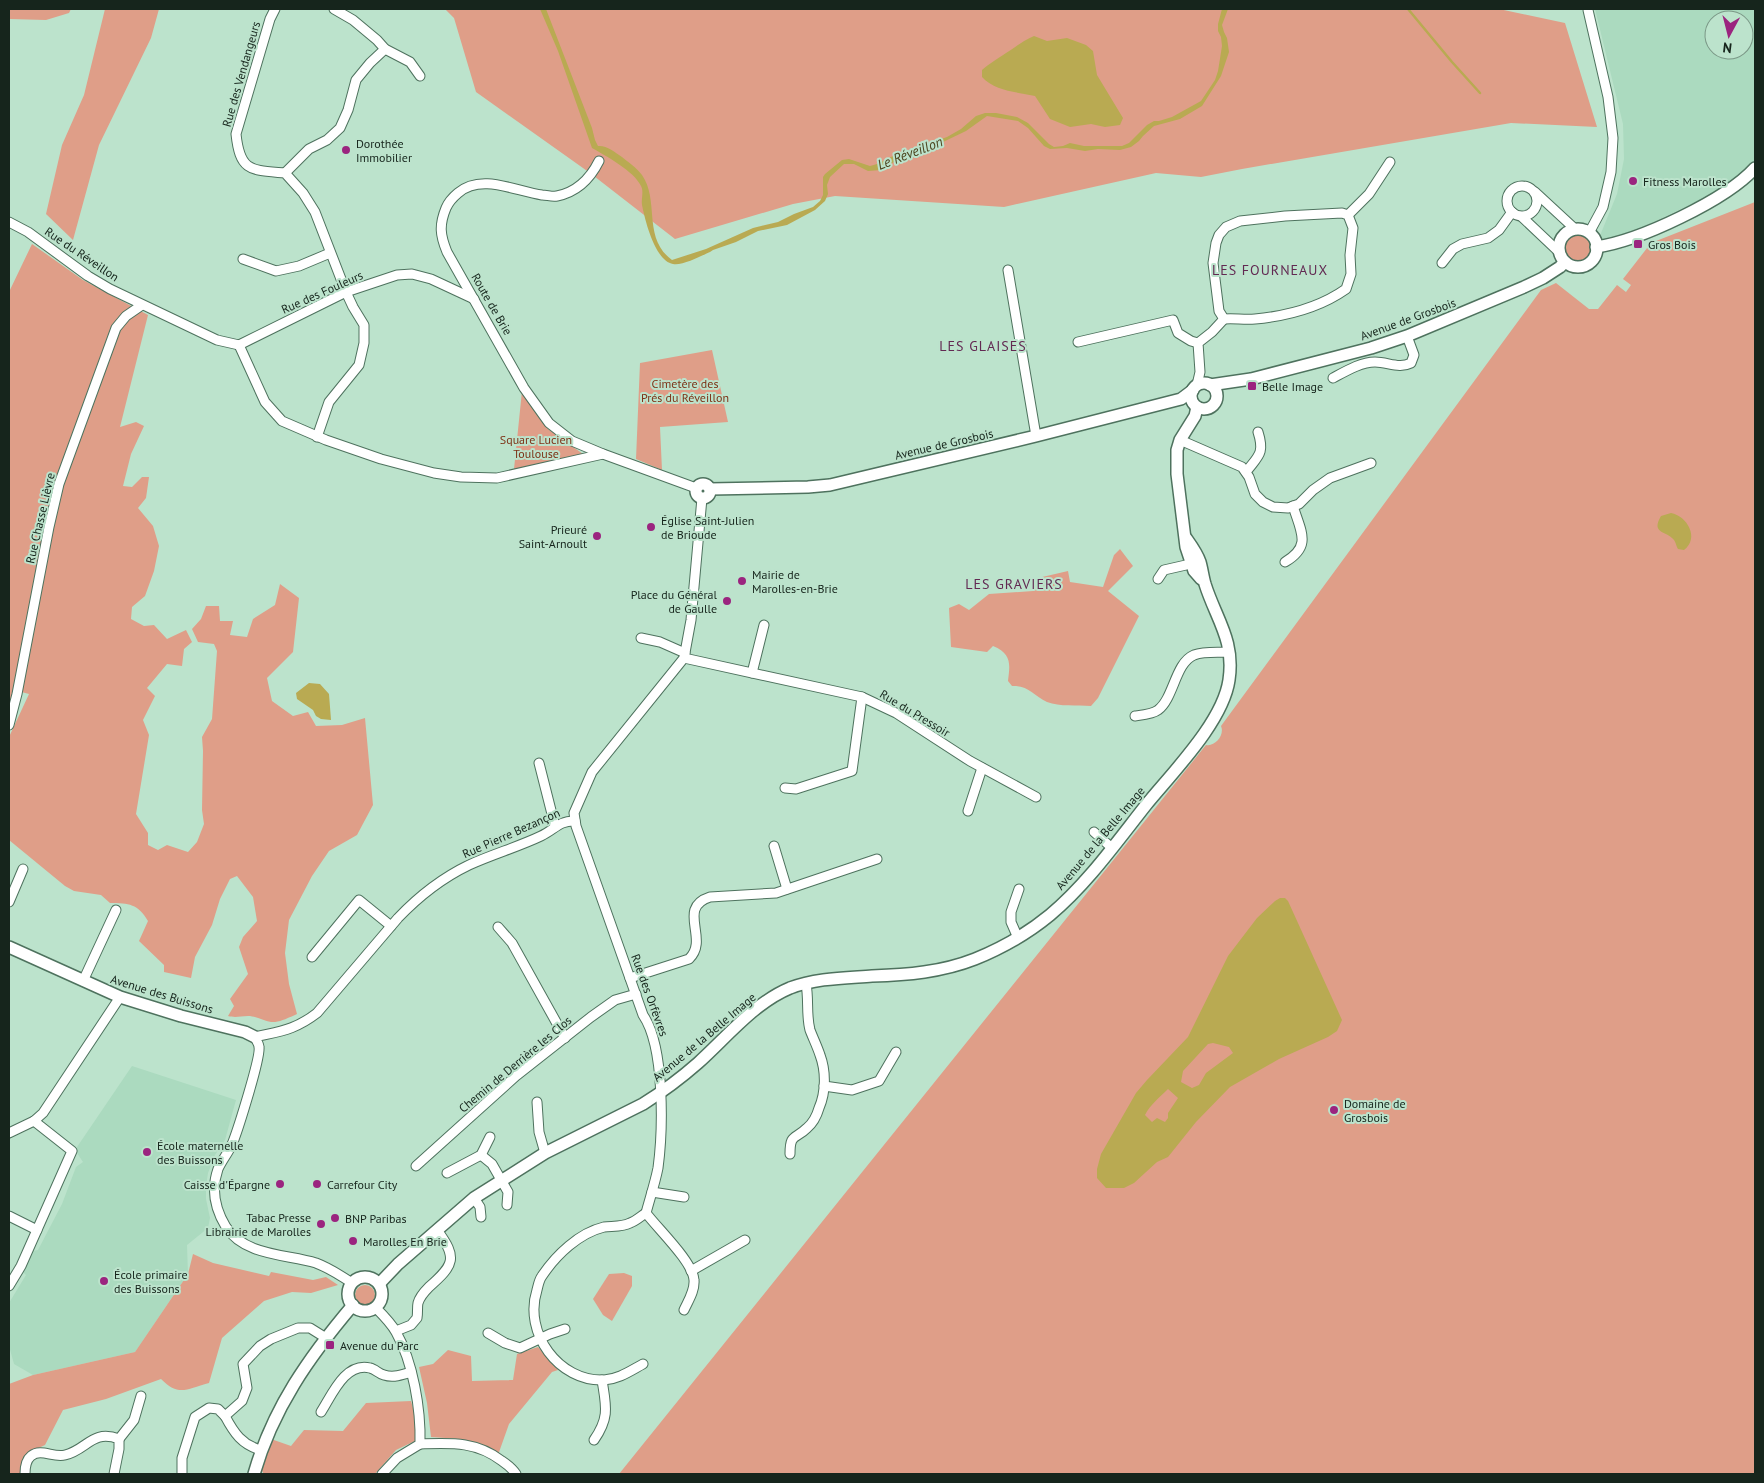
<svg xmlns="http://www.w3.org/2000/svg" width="1764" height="1483" font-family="'PT Sans',sans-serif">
<rect width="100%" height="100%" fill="#bce3cc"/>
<g fill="#abdabf" fill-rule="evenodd">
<path d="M1595,9H1755V173L1747,169L1717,192L1632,232L1604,241L1599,238L1617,194L1624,159L1623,124ZM1714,20H1744V50H1714Z"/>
<path d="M132,1066L236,1100L225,1140L215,1155L208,1173L206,1186V1199L210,1218L208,1228L187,1245L188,1274L135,1352L33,1375L14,1364L9,1346V1303L26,1275L21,1270L32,1251L38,1250L62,1204L76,1167L83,1162L75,1150Z"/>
</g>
<g fill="#df9e88">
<path d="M9,9H71L69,13L46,20L9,19Z"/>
<path d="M105,9H159L151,38L99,145L73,240L46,214L62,145L84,95Z"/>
<path d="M445,9H1499L1565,23L1597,127L1511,123L1242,169L1201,177L1156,173L1004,207L835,196L793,204L675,239L590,173L476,92L454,18Z"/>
<path d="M1755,202V1474H619L1206,745C1215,747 1225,735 1221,726L1541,290L1556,283L1589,309H1598L1617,285L1626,292L1631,285L1623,279L1651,243Z"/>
<circle cx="1578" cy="248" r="13"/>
<path d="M32,244L83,280L148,315L120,427L136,422L144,426L131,454L123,486L132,487L142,477H149L146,498L138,508L153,526L159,546L154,571L145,596L132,607L131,619L144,626L154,625L167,639L186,630L192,642L184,649L182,666L167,664L147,688L155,696L143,720L149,735L136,814L148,833V845L158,850L167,845L188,852L197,842L204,824L202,810L203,751L202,737L212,719L217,651L214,644L198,642L192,629L201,619L206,606H219L220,621H233L230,635L247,637L253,619L275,605L280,584L299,598L293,652L267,678L272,701L293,716L308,712L316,726L342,725L365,718L373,805L357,835L329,851L312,876L289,920L285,953L289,984L297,1014C290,1017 279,1023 271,1022C263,1021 256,1016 248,1016C240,1016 236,1018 228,1016L234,1006L230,999L248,974L239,947L243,937L257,921L253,897L237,876L230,879L220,899L212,925L195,957L191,978L164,972V965L139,941L148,921C138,904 129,903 110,903L101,895L74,891L65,886L9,840V737L29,694L14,690L9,720V292Z"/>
<path d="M712,350L728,422L660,427L662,470L636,459L640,363Z"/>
<path d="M522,391L548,429L583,454L582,455L517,471L514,469Z"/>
<path d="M1120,549L1133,566L1108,591L1139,616L1098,698L1091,706C1077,705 1060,707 1047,702C1034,696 1028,685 1012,686L1008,681C1010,664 1012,654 993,646L987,652L951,647L949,608L959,604L969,610L989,594L1033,591L1038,578L1068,571L1070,582L1103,587L1114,555Z"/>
<path d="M193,1254L213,1263L269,1276L271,1272L313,1280L326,1277L338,1285L311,1293L292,1292L264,1301L222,1338L209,1383C186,1389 179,1397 161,1379L106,1399L63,1410L45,1445L32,1451L21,1474H9V1384L33,1375L135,1352L188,1274Z"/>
<path d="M624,1273L632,1276V1286L612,1321L603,1315L593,1299L609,1274Z"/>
<circle cx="365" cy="1295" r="10"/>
<path d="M538,1347L558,1370L552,1372L509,1424L498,1455L479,1443L460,1439L431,1437L427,1403L419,1367L433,1364L448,1350L471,1356L472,1381L513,1380L517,1354Z"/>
<path d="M411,1401L416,1419L417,1440L396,1450L375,1474H264L262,1471L271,1439L291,1446L304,1430L343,1431L366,1403Z"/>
</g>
<g fill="#b9aa52" fill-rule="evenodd">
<path d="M540,9H546L592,128L595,140L598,146C606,145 615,152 622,157C628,162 637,168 642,175C660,201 642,238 672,260L706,249L753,228L778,222L794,214L813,207L820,201L823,195V177L825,174L842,160L849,159L870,166L877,164L897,154L947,137L961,129L976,116L985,113H996L1017,117L1028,123L1049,144L1054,147L1063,146L1070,143L1084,146H1122L1129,143L1147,125L1154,121H1159L1172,117L1201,101L1215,80L1218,71L1222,46L1221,37L1218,31V24L1222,9H1228L1222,25L1224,32L1227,38L1229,52L1221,76L1202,106L1180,119L1154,126L1143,136L1139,141L1131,147L1120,150L1098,149L1085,151L1067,148L1050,149L1044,146L1028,128L1018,121L987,116L966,131L920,153L902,157L881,170L868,171L854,164H844L830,177L827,185L828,194L825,201L815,210L787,225L758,231L736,242L713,250L710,252C701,256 682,266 673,264C655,261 645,220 642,205C641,199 644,191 641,186C634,171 606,156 592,148L558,51Z"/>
<path d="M1034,36L1047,41L1067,38L1086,45L1093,51L1097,75L1123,118L1120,125L1105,127L1091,124L1070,127L1050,119L1035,96C1016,92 995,91 982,77V70C990,63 997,59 1006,53C1016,47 1022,41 1034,36Z"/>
<path d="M1671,513C1687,516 1700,538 1684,550L1678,549C1676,546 1676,541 1672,538C1665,531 1651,533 1661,516Z"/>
<path d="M309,683L320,684L329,694L331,720L321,719L316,716L313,710L297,699L296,693Z"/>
<path d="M1280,898H1285L1288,901L1342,1020L1337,1031L1328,1037L1279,1059L1230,1087L1196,1122L1168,1157L1157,1162L1134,1183L1124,1188H1106L1097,1178V1169L1101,1154L1136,1093L1147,1080L1188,1037L1228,956L1257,918L1275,901ZM1213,1043L1229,1047L1233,1053L1206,1073L1199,1085L1192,1088L1181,1082L1183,1071L1208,1044ZM1168,1089L1178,1098L1168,1113V1118L1165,1122L1157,1118L1152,1122L1145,1115C1150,1105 1160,1097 1168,1089Z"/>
</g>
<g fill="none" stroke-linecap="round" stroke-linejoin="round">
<path stroke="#b9aa52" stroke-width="2.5" d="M1408,9L1452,62L1480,93"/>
<defs>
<g id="minor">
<path d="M275,9L270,19L236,134C240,172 251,170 285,173L303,193L315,212L346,292L353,307L364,325V343L359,365L329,402L317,437"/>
<path d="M334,9L353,20L377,40L385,49L410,62L420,76"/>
<path d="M1588,10L1608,97L1613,138L1611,172L1603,207L1589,233"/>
<path d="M599,161C590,179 577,192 557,196C552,197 547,195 542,195C515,191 481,173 458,193C452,198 449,201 446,208C439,225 440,235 447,252L524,388L549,423L572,441L603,454L696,488"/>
<path d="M285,173L309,149L327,140L340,128L348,110L356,80L370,63L385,49"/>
<circle cx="1522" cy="201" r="15"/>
<path d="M1535,192L1575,229"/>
<path d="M1342,213L1348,215L1353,228L1350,255L1351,274L1346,289C1319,308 1287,316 1255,319C1244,320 1234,318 1224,319L1219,311L1213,263L1216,243L1219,235L1226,227L1240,221L1285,216Z"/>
<path d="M1348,215L1369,194L1390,162"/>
<path d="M1522,217L1559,252"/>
<path d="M9,222L28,232L88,276L110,289L217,340L239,345"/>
<path d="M243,259L276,271L299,266L330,253"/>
<path d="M1442,263L1453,249L1462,244L1488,238L1499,230L1512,212"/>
<path d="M1008,270L1036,436"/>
<path d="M1078,342L1173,320L1178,333L1191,341L1198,343"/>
<path d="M239,345L265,402L282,421L326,440L381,459L434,473L461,477L497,478L603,454"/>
<path d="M239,345L346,292L397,275L412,274L431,279L474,299"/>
<path d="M1333,378C1346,371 1361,362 1375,362C1388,362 1399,369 1411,363L1414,355L1407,336"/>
<path d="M1197,385L1200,372L1198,343L1212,332L1224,319"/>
<path d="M1180,440L1242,467L1249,477L1255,494L1263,502L1273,507L1288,508L1299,504L1313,490L1330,478L1371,463"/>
<path d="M1246,472C1258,456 1265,454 1258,432"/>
<path d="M1285,562C1312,546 1301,532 1293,506"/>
<path d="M1158,579L1164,570L1186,565L1197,560"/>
<path d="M641,638L660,642L685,653"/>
<path d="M684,658L862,697L896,713L970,761L1036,797"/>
<path d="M752,673L764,625"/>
<path d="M1135,716C1142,715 1153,714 1158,710C1174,698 1175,663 1194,655C1205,651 1218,653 1229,652"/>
<path d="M9,725L17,694L49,527L59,484L116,328L126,316L142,305"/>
<path d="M539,763L555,826"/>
<path d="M785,788L796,789L852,771L862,697"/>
<path d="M968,811L982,768"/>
<path d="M1094,832L1112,848"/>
<path d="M774,846L787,889"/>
<path d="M9,902L23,869"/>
<path d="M498,927L512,943L565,1038"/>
<path d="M1018,938L1011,922V912L1019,889"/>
<path d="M312,957L359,900L391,926"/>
<path d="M630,978L689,959C710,939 676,908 710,897L776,893L877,859"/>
<path d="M83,981L116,910"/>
<path d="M824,1086L852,1090L879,1081L896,1052"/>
<path d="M537,1102L539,1132L545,1153"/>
<path d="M9,1133L34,1121L43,1113L120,997"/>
<path d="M790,1154C790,1133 795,1140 807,1128C813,1123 817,1115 819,1108C826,1092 826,1071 820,1055C817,1046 813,1038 810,1030C806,1015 809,999 806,984"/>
<path d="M481,1155L492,1164L508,1192L507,1205"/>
<path d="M416,1166L516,1076L591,1017L615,1000L636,994"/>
<path d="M447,1173L481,1155L490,1137"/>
<path d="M652,1192L684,1197"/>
<path d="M474,1198L480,1207L481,1217"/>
<path d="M646,1213C650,1198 655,1183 658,1168C663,1130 665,1047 643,1015L576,826L574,813L592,772L684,658L691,620L702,498"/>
<path d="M646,1213C658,1229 693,1262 694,1280C695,1291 688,1301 684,1310"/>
<path d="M9,1216L37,1230"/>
<path d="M691,1271L745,1240"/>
<path d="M352,1283C340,1275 329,1268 316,1263C286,1254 245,1256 226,1227C215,1209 211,1189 218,1169C222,1160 229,1152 233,1142C238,1129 261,1057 259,1047C259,1044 256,1040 255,1037C281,1031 295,1030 317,1013L398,918C419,896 442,878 469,865C493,854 518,847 541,836C554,830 560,820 575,821"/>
<path d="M9,1286L21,1266L72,1151L34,1121"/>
<path d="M376,1308C383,1315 391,1323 396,1332C413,1362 421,1409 420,1444L397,1458L382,1474"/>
<path d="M396,1331L411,1325L417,1318C418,1313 417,1307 418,1303C420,1296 425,1291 429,1287C454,1265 458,1258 437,1230"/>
<path d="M488,1333L505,1343L520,1348L550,1334L565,1329"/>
<path d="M643,1364C630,1371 619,1379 604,1380C559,1382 523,1333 537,1290C538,1286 539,1280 542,1276C556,1255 579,1233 604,1227C612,1226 623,1227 630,1223C636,1221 641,1216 646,1213"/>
<path d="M321,1412C332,1395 345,1362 370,1368C375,1369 379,1374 384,1375C393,1378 402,1375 411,1372"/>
<path d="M119,1439L134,1420L141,1396"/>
<path d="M594,1440C610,1417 606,1406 602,1380"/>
<path d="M420,1444C451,1443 476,1441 502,1461C508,1465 512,1468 516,1474"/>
<path d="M261,1450C242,1445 234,1433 225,1416L242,1401L247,1388L243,1364L260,1346L271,1339L298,1328H310L326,1338"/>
<path d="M25,1474C25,1468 26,1460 31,1456C41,1448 53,1458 65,1455C87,1450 92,1429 119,1439V1449L114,1474"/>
<path d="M182,1474V1458L195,1417L209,1408L218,1409L225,1416"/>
</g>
<g id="tertiary">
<circle cx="1578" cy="248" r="19"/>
<path d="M1596,247C1639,241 1726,200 1755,168"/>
<circle cx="1204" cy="396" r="13"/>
<path d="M1210,385L1251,379L1371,348L1407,336L1524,287L1543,278L1560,267L1565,262"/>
<path d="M1197,407L1195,416L1180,440L1177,450V474L1186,547L1194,571L1201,579"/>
<circle cx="703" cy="491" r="7"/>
<path d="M710,489L808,487L830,485L1036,436L1181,399L1193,390"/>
<path d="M9,947L120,997L181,1016L245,1032L255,1037"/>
<circle cx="365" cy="1294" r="17"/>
<path d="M379,1284L398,1264L474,1198L545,1153L643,1104C662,1092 681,1078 698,1063C727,1037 754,1003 790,988C816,978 845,978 872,976C907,975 942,972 975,959C1002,948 1027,934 1050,915C1087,884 1116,843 1146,805C1172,773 1223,722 1229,680C1235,640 1216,619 1205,584C1203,577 1202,569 1200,562C1197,553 1191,545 1186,538"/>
<path d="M254,1474C273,1408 309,1357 353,1305"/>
</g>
</defs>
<use href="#minor" stroke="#4e725e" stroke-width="11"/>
<use href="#tertiary" stroke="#4e725e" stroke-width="14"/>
<use href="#minor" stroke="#fff" stroke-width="9"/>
<use href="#tertiary" stroke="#fff" stroke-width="11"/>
</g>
<g fill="#9b247f" stroke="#bce3cc" stroke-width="2">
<circle cx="346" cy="150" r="5"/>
<circle cx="1633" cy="181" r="5"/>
<rect x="1633" y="239" width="10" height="10" rx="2.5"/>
<rect x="1247" y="381" width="10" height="10" rx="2.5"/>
<circle cx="651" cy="527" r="5"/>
<circle cx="597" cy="536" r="5"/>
<circle cx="742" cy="581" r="5"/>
<circle cx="727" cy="601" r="5"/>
<circle cx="1334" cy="1110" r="5"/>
<circle cx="147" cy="1152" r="5"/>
<circle cx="280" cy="1184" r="5"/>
<circle cx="317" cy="1184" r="5"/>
<circle cx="335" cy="1218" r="5"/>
<circle cx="321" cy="1224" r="5"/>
<circle cx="353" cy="1241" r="5"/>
<circle cx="104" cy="1281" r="5"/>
<rect x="325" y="1340" width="10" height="10" rx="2.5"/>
</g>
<g text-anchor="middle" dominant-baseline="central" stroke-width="4" stroke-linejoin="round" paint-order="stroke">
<g font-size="12" fill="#16251c" stroke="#bce3cc">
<text transform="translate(241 74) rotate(-74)">Rue des Vendangeurs</text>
<text transform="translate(82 254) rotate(34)">Rue du Réveillon</text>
<text transform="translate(322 292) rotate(-24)">Rue des Fouleurs</text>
<text transform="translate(492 304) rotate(60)">Route de Brie</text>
<text transform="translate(1408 319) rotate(-20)">Avenue de Grosbois</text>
<text transform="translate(944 444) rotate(-13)">Avenue de Grosbois</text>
<text transform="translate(40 518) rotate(-77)">Rue Chasse Lièvre</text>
<text transform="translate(915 713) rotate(31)">Rue du Pressoir</text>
<text transform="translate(511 833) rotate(-24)">Rue Pierre Bezançon</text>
<text transform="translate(1100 838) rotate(-50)">Avenue de la Belle Image</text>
<text transform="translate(162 994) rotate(17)">Avenue des Buissons</text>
<text transform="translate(650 995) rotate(70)">Rue des Orfèvres</text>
<text transform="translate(704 1037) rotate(-40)">Avenue de la Belle Image</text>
<text transform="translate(515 1064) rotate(-40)">Chemin de Derrière les Clos</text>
</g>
<g font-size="12" fill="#16251c" stroke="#bce3cc" text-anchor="start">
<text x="356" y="143">Dorothée<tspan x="356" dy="14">Immobilier</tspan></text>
<text x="1643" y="181">Fitness Marolles</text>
<text x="1648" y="244">Gros Bois</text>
<text x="1262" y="386">Belle Image</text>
<text x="661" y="520">Église Saint-Julien<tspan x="661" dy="14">de Brioude</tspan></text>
<text x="587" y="529" text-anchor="end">Prieuré<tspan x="587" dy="14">Saint-Arnoult</tspan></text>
<text x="752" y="574">Mairie de<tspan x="752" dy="14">Marolles-en-Brie</tspan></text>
<text x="717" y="594" text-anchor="end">Place du Général<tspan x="717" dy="14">de Gaulle</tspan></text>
<text x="1344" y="1103">Domaine de<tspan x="1344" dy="14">Grosbois</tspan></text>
<text x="157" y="1145">École maternelle<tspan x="157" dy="14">des Buissons</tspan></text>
<text x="270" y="1184" text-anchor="end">Caisse d'Épargne</text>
<text x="327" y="1184">Carrefour City</text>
<text x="311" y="1217" text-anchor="end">Tabac Presse<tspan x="311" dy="14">Librairie de Marolles</tspan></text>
<text x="345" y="1218">BNP Paribas</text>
<text x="363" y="1241">Marolles En Brie</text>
<text x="114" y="1274">École primaire<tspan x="114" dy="14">des Buissons</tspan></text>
<text x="340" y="1345">Avenue du Parc</text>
</g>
<g font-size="12" fill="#7d3216" stroke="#bce3cc">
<text x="685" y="383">Cimetère des<tspan x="685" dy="14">Prés du Réveillon</tspan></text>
<text x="536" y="439">Square Lucien<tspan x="536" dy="14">Toulouse</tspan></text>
</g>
<g font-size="14" font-style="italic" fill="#4d4620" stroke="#bce3cc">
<text transform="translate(910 153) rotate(-21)">Le Réveillon</text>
</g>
<g font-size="14" letter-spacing="1" fill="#622952" stroke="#bce3cc">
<text x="1270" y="270">LES FOURNEAUX</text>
<text x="983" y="346">LES GLAISES</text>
<text x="1014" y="584">LES GRAVIERS</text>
</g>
</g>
<rect width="1764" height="1483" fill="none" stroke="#16251c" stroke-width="20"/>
<g transform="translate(1729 35) rotate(187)"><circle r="24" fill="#bce3cc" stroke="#7a9786"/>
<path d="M0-4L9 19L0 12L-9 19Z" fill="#9b247f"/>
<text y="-8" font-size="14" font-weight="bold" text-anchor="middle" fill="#16251c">N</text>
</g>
</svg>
